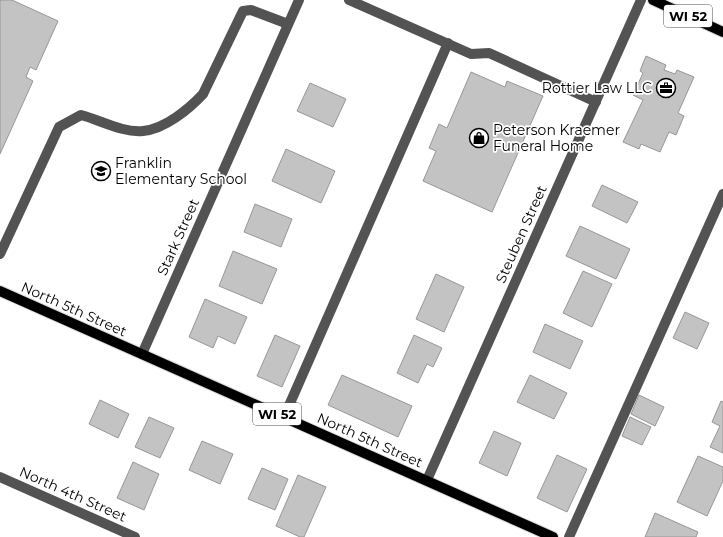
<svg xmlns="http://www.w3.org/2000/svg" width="723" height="537" font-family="Montserrat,sans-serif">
<rect width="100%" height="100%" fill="#fff"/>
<g fill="#c3c3c3" stroke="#979797">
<path d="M0,0H12L58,21L36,70L30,67L26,77L33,81L0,154Z"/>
<path d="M646,56L666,65L664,70L675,74L677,70L694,77L678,113L684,116L676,135L669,132L660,152L641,144L639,149L623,142L643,100L633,95L643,73L640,71Z"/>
<path d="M471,72L505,87L507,81L543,96L492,212L423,181L436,151L429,148L439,124L447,128Z"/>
<path d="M310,83L346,99L333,127L297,111Z"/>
<path d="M286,149L335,171L321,203L272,181Z"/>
<path d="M602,185L638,202L627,223L592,206Z"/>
<path d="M255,204L292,219L281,247L244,232Z"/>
<path d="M580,226L630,249L616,279L566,256Z"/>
<path d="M233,251L277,269L262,304L219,286Z"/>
<path d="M583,271L612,284L592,327L563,313Z"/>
<path d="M436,274L464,287L444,332L416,319Z"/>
<path d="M205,299L247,317L235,344L218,336L213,348L189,337Z"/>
<path d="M685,312L709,323L697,349L673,338Z"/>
<path d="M545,324L583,341L570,369L533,352Z"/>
<path d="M275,335L300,346L282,387L257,376Z"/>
<path d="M414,335L442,348L433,367L427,364L418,383L397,373Z"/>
<path d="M342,375L412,406L398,437L328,405Z"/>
<path d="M530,375L567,393L554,419L517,402Z"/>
<path d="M639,395L664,407L655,426L631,414Z"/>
<path d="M100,400L129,414L118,438L89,424Z"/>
<path d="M721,401L723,402V453L710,447L720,426L712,422Z"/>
<path d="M149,417L174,428L160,458L135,447Z"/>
<path d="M630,417L651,427L642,445L622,436Z"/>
<path d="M494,431L521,443L507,476L479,463Z"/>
<path d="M202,441L233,454L220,484L189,470Z"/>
<path d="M557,455L587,469L567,512L537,498Z"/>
<path d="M698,456L723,467V481L707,516L677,502Z"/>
<path d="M133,462L159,474L144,510L117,498Z"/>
<path d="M262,468L288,479L275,510L248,499Z"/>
<path d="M298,475L326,487L304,537H300L276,526Z"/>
<path d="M655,513L698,532L696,537H645Z"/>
</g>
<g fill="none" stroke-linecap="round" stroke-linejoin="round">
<defs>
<g id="major">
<path d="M653,0L723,32"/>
<path d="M0,291L553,537"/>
</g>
</defs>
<use href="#major" stroke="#dbdbdb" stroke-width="12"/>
<g stroke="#535353" stroke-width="10">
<path d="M349,0L471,54L489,53L596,102"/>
<path d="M0,254L59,127L81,115C100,120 123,133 143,131C165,129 189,109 203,94L243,11L251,10L288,24"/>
<path d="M142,354L299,0"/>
<path d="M284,417L448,43"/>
<path d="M0,477L135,537"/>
<path d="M427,480L641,0"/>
<path d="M569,537L723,194"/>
</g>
<use href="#major" stroke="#000" stroke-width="10"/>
</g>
<defs>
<symbol id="office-ring" viewBox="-11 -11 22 22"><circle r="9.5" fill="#fff" stroke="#000" stroke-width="1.5"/><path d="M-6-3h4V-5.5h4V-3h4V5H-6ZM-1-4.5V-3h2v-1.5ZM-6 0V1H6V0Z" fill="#000"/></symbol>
<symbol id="shop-ring" viewBox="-11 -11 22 22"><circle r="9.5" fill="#fff" stroke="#000" stroke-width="1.5"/><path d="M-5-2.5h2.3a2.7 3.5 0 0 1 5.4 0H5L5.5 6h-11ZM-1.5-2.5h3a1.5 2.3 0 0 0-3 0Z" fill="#000"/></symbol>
<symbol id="school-ring" viewBox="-11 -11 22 22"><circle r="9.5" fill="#fff" stroke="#000" stroke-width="1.5"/><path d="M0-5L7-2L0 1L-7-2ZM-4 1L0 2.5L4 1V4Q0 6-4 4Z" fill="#000"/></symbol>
</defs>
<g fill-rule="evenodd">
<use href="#office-ring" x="655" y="77" width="22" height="22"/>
<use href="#shop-ring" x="468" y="127" width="22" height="22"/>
<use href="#school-ring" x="90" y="160" width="22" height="22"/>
</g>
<g text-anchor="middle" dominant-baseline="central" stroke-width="3.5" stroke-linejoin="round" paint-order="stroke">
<g fill="#fff" stroke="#4c4c4c" stroke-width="1">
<rect x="664" y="5" width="48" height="22" rx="3"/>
<rect x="253" y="403" width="48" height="22" rx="3"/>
</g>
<g font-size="13" font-weight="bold" fill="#000">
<text x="688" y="16">WI 52</text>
<text x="277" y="414">WI 52</text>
</g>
<g font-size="14" fill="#000" stroke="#fff" text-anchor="start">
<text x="652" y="88" text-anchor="end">Rottier Law LLC</text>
<text x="493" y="130">Peterson Kraemer<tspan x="493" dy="16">Funeral Home</tspan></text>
<text x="115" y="163">Franklin<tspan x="115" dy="16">Elementary School</tspan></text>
</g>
<g font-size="14" fill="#000" stroke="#fff">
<text transform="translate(521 234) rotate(-66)">Steuben Street</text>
<text transform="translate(178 237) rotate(-66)">Stark Street</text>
<text transform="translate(74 309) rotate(24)">North 5th Street</text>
<text transform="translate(370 440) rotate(24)">North 5th Street</text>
<text transform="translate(73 494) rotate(24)">North 4th Street</text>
</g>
</g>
</svg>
